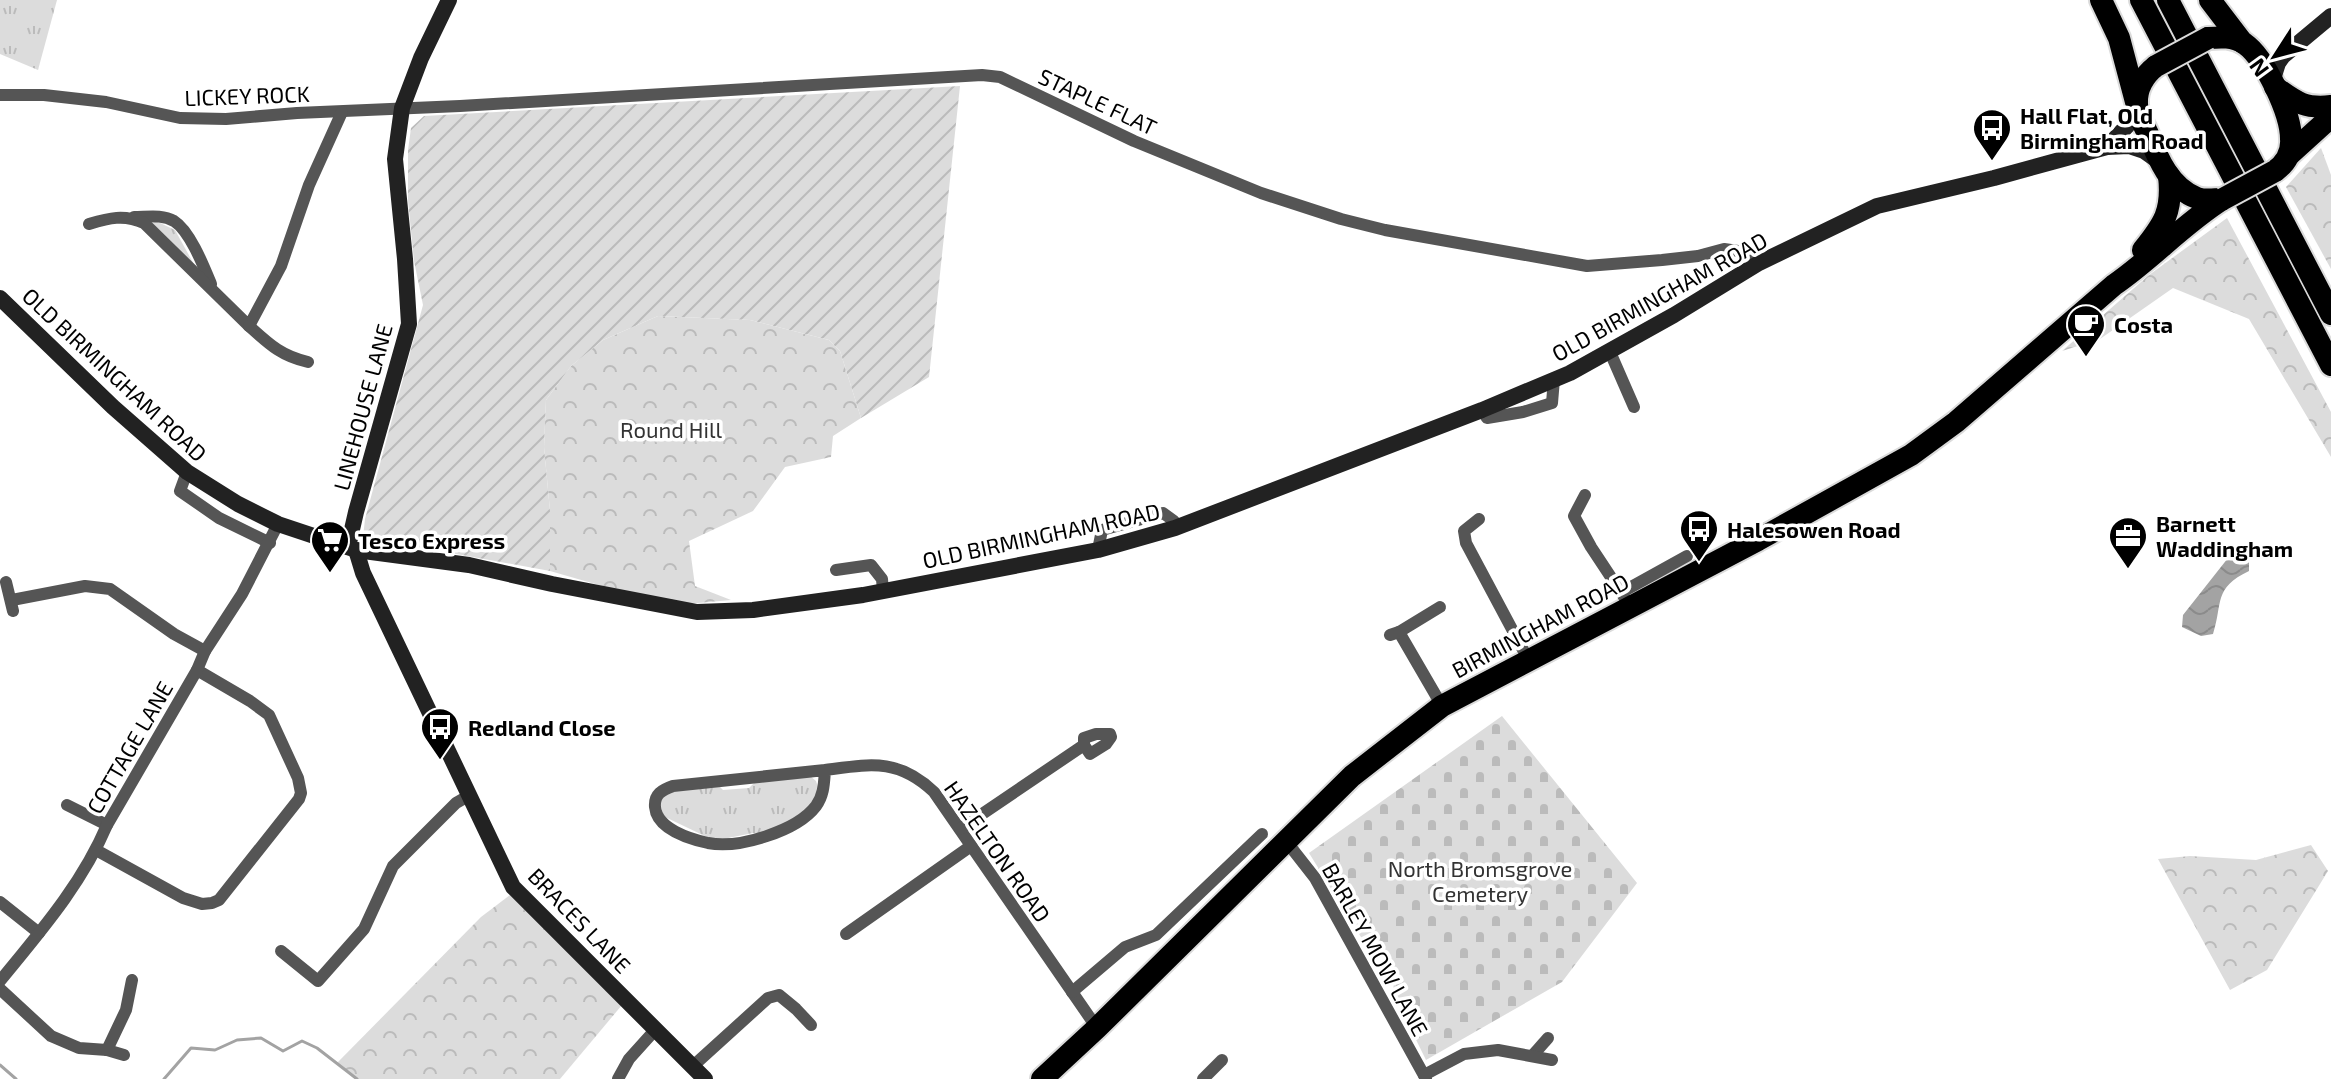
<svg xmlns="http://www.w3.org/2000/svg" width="2331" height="1079" font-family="'Exo 2',sans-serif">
<defs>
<pattern id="grass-tufts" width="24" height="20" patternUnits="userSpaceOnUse" patternTransform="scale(2)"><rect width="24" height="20" fill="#dcdcdc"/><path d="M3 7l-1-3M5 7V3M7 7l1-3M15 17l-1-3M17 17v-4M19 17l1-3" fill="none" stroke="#bbb"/></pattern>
<pattern id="forest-crowns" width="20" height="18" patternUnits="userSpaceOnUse" patternTransform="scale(2)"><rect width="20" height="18" fill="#dcdcdc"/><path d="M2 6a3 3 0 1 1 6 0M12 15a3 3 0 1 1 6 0" fill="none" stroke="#bbb"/></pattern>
<pattern id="cemetery-stones" width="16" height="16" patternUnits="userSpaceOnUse" patternTransform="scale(2)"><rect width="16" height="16" fill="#dcdcdc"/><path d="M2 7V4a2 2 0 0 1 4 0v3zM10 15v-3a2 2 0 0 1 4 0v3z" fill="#bbb"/></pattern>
<pattern id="garden-furrows" width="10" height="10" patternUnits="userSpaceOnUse" patternTransform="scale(2)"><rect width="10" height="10" fill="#dcdcdc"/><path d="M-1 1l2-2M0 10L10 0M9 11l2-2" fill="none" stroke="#bbb"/></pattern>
<pattern id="water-waves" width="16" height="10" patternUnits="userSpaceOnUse" patternTransform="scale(2)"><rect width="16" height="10" fill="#a3a3a3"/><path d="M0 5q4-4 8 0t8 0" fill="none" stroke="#8b8b8b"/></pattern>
</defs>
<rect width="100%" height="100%" fill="#fff"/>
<g fill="url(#grass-tufts)">
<path d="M0,0H57L38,70L0,54Z"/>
<path d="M156,221L175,230L196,268L151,225Z"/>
<path d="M809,775L816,781L819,790L809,808L778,829L759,834L753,833L728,838L711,839L663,816L660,801L663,796L671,791L719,786L723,790L749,788L755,782Z"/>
</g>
<g fill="url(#forest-crowns)">
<path d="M2321,148L2331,175V269L2286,187Z"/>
<path d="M2227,218L2331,412V457L2249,319L2173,288L2100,339L2062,351L2149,275Z"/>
<path d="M658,316L750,320L829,340L840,351L861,418L833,436L831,457L785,467L753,511L689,541L695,586L731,600L687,604L637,596L550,571V511L544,447L546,400L571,366L603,340Z"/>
<path d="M2311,845L2328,871L2267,970L2230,990L2158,859L2190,856L2256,860Z"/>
<path d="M510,895L622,1005L560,1079H357L337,1063L481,917Z"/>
</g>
<path fill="url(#cemetery-stones)" d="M1502,716L1637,883L1562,982L1426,1060L1394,995L1393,979L1388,962L1378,947L1364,942L1309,853Z"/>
<path fill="url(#garden-furrows)" d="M960,86L929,377L861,418L840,351L829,340L750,320L658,316L603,340L571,366L546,400L544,447L550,511V571L363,537L365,519L423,305L414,261L408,201V150L411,128L424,116Z"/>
<path fill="url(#water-waves)" d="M2239,550L2249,560V571C2213,588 2223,603 2213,634L2201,636L2182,627L2183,615L2228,558Z"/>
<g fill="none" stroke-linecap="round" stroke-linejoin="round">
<g stroke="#a3a3a3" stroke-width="3">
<path d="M0,1065L16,1079"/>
<path d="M164,1079L191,1048L215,1050L237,1040L261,1038L283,1051L302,1041L317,1048L357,1079"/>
</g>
<defs>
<g id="highway">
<path d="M2101,0L2119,38L2136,102"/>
<path d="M2141,0L2331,365"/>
<path d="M2168,0L2331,314"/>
<path d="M2210,0L2242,42"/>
<path d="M2208,38C2221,37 2233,36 2245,44C2265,58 2291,114 2291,139C2292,152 2286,163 2275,171"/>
<path d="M2156,66C2144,75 2136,89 2137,104C2137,114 2144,125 2148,134C2158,159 2170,188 2197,198C2205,201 2214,199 2223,199"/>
<path d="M2275,87C2296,102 2304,109 2331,106"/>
<path d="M2290,154L2331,117"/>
<path d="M2143,250C2164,224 2173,211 2169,176"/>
<path d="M1042,1079L1097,1028L1352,776L1442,706L1758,540L1911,455L1956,422L2114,285C2152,259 2183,224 2223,199"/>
</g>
</defs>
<use href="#highway" stroke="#dbdbdb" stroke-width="26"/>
<g stroke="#555" stroke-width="12">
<path d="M0,95H44L106,102L180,118L226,119L297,113L460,106L982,75L1000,77L1134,141L1261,193L1341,219L1385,230L1587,266L1662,260L1698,256L1724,249L1738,251L1759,263"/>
<path d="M134,217C147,217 162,214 174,221C190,231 204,267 211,284"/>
<path d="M89,224C109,218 124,214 144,223L249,326L281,266L309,185L342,112"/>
<path d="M249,326C269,344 281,356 308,362"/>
<path d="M1610,352L1634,407"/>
<path d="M1482,410L1487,418L1523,412L1552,403L1554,379"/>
<path d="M187,472L180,491L219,518L270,543"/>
<path d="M1585,495L1574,516L1591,547L1630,606"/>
<path d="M1479,519L1464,531L1466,543L1529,661"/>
<path d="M1098,550L1102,530L1163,513L1174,521L1175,528"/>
<path d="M836,570L871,565L882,579L883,591"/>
<path d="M6,582L13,611"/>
<path d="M1622,592L1687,556"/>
<path d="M12,600L85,586L110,589L174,634L205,651"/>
<path d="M1399,632L1442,706"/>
<path d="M1390,635L1399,632L1440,607"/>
<path d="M825,770L673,786C662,790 654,794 655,807C657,829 690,839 708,843C739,849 797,831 816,806C824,795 824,783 825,770C871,764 898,758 934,792L1097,1028"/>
<path d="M67,805L107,825"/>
<path d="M960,829L1084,745V738L1096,734H1110L1111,737L1106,744L1090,754L1084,745"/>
<path d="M1286,841L1315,878L1426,1079"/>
<path d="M96,850L183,898L202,904L212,903L219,900L299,799L301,793L298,778L269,715L250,701L197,670"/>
<path d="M0,902L39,933"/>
<path d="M846,934L971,846"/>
<path d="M281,951L318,981L364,929L393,866L456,803L470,795"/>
<path d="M0,981C40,932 82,884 107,825L197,670L205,651L242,594L278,524"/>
<path d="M0,989L51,1036L79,1048L107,1050L124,1055"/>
<path d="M1072,992L1125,947L1156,935L1262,834"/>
<path d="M107,1050L126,1010L132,980"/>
<path d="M1533,1055L1548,1038"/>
<path d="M693,1066L768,998L779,995L796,1009L811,1025"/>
<path d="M1424,1075L1464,1054L1498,1050L1552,1060"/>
<path d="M618,1079L629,1059L656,1029"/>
<path d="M1203,1079L1222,1060"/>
</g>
<g stroke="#222" stroke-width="16">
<path d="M2272,82L2278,63L2283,56L2331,16"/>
<path d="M2107,147L2127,126L2137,108"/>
<path d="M0,298L113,407L187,472L238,504L278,524L356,550L469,565L552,584L697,612L753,610L863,595L1098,550L1175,528L1482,410L1570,373L1674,315L1759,263L1877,206L1994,178L2107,147L2129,146L2144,151L2161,163"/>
<path d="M348,547L356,512L409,324L405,259L395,159L402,108L421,58L449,0"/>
<path d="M356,550L363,573L513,887L705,1079"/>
</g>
<use href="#highway" stroke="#000" stroke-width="22"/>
<defs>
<g id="highway-bridge">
<path d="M2156,66L2208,38"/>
<path d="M2223,199L2275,171"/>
</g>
</defs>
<use href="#highway-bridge" stroke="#dbdbdb" stroke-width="26" stroke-linecap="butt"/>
<use href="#highway-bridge" stroke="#000" stroke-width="22"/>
</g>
<defs>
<symbol id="bus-pin" viewBox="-11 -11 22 30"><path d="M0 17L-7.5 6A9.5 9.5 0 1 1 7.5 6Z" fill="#000" stroke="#fff"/><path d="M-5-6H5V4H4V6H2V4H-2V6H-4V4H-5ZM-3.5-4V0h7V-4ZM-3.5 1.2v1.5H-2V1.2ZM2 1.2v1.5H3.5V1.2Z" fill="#fff"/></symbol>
<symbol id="cafe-pin" viewBox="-11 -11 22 30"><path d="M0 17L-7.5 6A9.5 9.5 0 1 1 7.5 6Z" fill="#000" stroke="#fff"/><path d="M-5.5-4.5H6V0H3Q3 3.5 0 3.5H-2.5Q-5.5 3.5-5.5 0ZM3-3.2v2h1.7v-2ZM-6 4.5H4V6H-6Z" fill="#fff"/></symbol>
<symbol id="office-pin" viewBox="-11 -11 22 30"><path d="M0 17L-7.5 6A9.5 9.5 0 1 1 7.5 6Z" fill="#000" stroke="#fff"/><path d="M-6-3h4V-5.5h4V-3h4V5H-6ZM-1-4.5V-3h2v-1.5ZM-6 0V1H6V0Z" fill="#fff"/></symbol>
<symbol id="supermarket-pin" viewBox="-11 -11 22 30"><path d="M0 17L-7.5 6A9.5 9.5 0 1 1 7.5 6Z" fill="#000" stroke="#fff"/><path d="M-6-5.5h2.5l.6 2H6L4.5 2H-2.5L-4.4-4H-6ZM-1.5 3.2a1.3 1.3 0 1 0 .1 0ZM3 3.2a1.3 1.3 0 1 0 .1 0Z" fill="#fff"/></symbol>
</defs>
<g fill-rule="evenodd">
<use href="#bus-pin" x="1970" y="106" width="44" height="60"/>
<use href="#cafe-pin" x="2064" y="302" width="44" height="60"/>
<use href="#bus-pin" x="1677" y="507" width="44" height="60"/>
<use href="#office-pin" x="2106" y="514" width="44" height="60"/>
<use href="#supermarket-pin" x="308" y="518" width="44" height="60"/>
<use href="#bus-pin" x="418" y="705" width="44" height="60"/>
</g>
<g text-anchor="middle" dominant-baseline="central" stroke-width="7" stroke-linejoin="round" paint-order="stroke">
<g font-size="22" fill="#000" stroke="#fff">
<text transform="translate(247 95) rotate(-2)">LICKEY ROCK</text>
<text transform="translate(1098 101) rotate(25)">STAPLE FLAT</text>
<text transform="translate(1659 296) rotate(-29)">OLD BIRMINGHAM ROAD</text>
<text transform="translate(115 374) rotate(43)">OLD BIRMINGHAM ROAD</text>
<text transform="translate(362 407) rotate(-75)">LINEHOUSE LANE</text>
<text transform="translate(1041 535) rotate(-12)">OLD BIRMINGHAM ROAD</text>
<text transform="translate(1540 625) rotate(-28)">BIRMINGHAM ROAD</text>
<text transform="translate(129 747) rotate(-60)">COTTAGE LANE</text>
<text transform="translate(998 851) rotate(55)">HAZELTON ROAD</text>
<text transform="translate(580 920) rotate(46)">BRACES LANE</text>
<text transform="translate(1376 949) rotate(61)">BARLEY MOW LANE</text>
</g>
<g font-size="22" font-weight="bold" fill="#000" stroke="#fff" text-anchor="start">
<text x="2020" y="115">Hall Flat, Old<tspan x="2020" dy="25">Birmingham Road</tspan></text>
<text x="2114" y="324">Costa</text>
<text x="2156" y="523">Barnett<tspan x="2156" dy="25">Waddingham</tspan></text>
<text x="1727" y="529">Halesowen Road</text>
<text x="358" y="540">Tesco Express</text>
<text x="468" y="727">Redland Close</text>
</g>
<g font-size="22" fill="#333" stroke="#fff">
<text x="671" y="429">Round Hill</text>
<text x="1480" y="868">North Bromsgrove<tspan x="1480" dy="25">Cemetery</tspan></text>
</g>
</g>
<g transform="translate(2275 56) rotate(234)" stroke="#ffffff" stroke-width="6" paint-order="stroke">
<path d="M0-6L14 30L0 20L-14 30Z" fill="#000000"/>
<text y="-12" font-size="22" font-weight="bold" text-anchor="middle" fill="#000000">N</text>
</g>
</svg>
